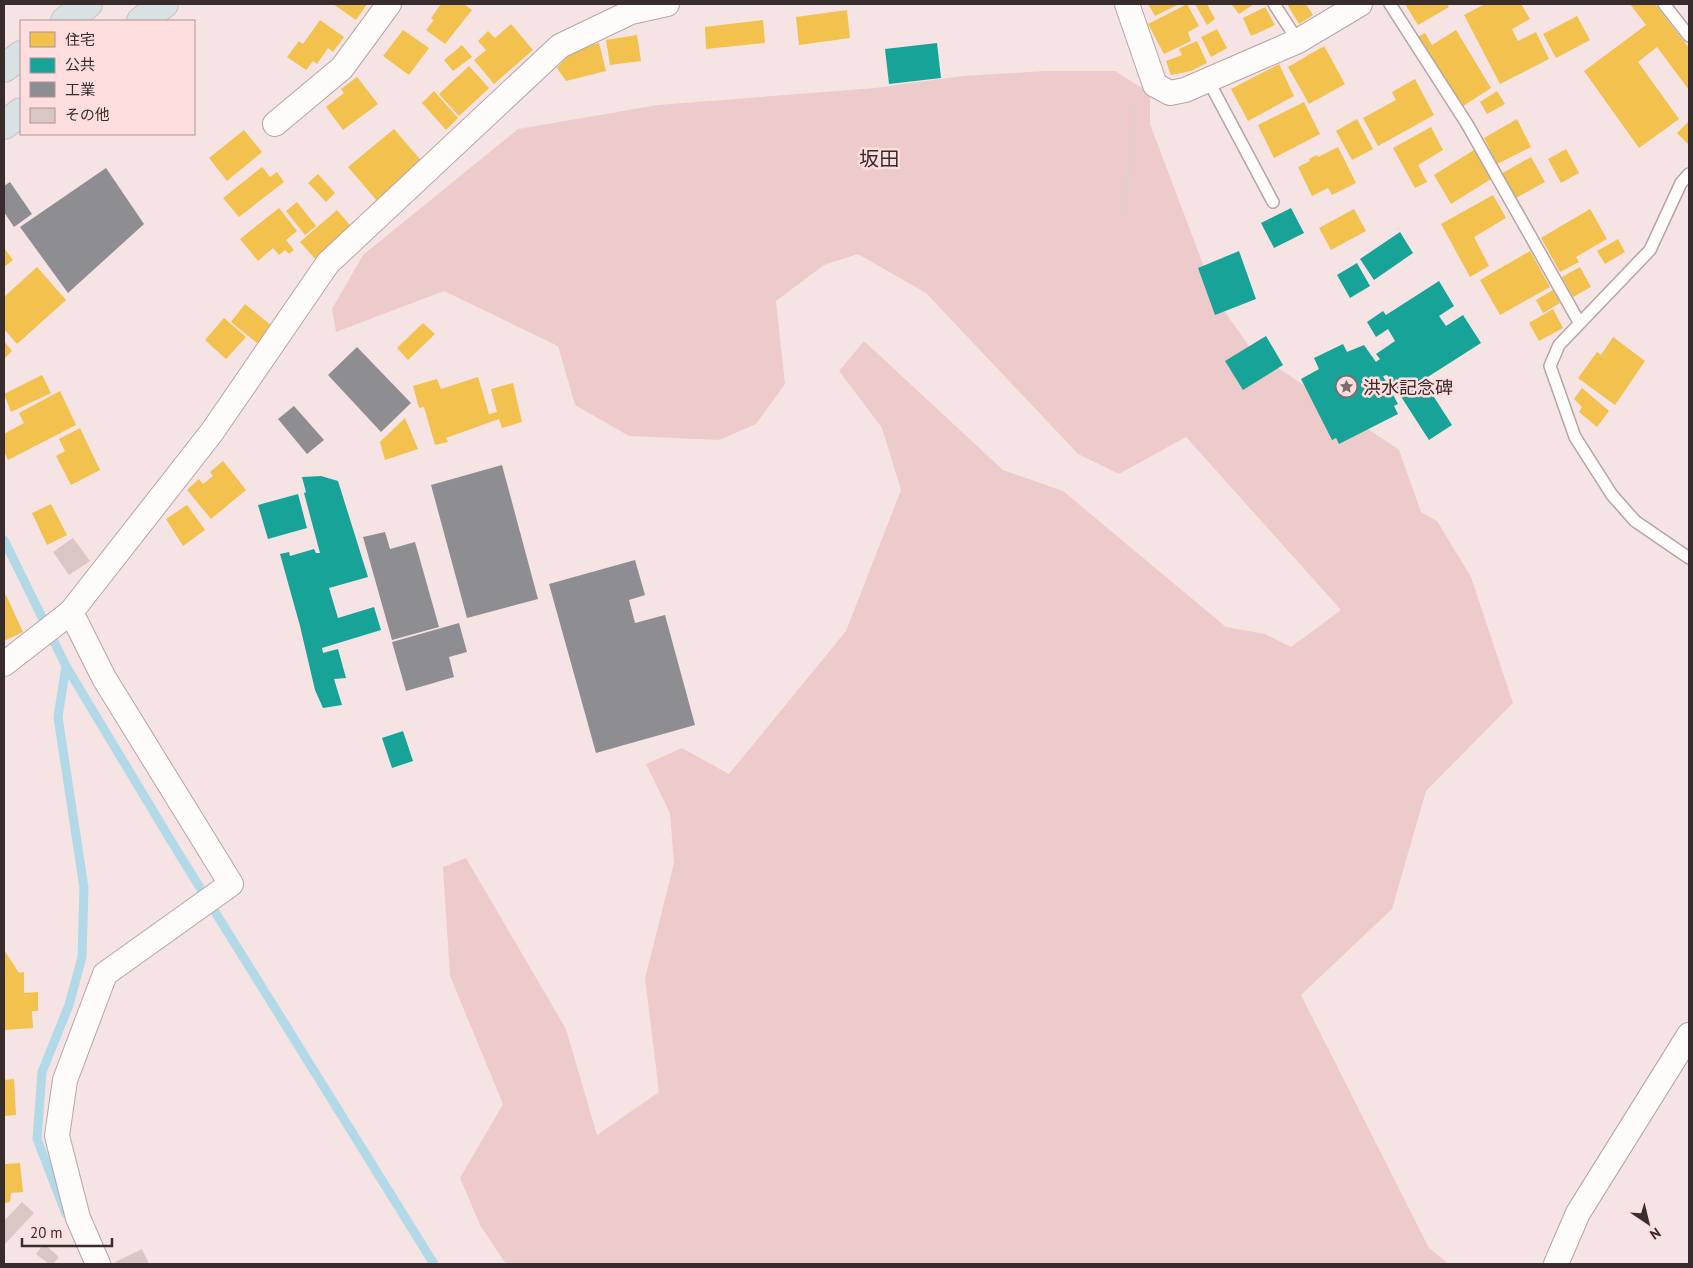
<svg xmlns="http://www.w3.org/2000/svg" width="1693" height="1268" font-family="'PT Sans','Noto Sans JP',sans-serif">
<rect width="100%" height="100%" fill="#f6e4e4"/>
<path fill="#eecbcb" d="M1046,71H1115L1150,93V124L1217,301L1252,350L1399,450L1421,512L1437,521L1471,577L1513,703L1426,791L1392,909L1301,995L1429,1248L1449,1264H506L480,1225L460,1178L503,1104L450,976L443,867L466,858L566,1029L597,1135L659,1092L645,978L674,863L670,813L646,764L682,748L729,774L846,631L901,490L882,428L839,371L864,341L1003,470L1063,491L1226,627L1265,634L1291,647L1341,610L1186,437L1119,474L1078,454L926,293L858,254L824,265L776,301L785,384L756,424L719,440L629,436L575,405L558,346L444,291L336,332L332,309L363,255L518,129L658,105L875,88L962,76Z"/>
<g fill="#f2c14e">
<path d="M333,4H367L356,20Z"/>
<path d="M441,4H464L472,10L445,44L426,30L434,20L431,18Z"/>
<path d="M1148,4H1179L1155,16Z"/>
<path d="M1187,4L1199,26L1188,32L1191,41L1164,54L1148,24Z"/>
<path d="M1195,4H1207L1215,19L1207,25Z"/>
<path d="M1231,4H1254L1239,14Z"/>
<path d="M1287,4H1306L1313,15L1299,24Z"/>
<path d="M1405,4H1447L1449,7L1418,25Z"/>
<path d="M1485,4H1521L1530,19L1512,29L1518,41L1536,32L1549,59L1500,84L1464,15Z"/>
<path d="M1630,4H1655L1689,48V90L1657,47L1638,62L1679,119L1639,148L1584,71L1646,25Z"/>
<path d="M1265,7L1275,25L1251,36L1243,18Z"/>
<path d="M847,10L850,38L799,45L796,17Z"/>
<path d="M1577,16L1590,40L1556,58L1543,34Z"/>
<path d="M320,20L344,37L333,52L328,48L317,64L313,61L306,70L287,57L299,41L303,44Z"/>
<path d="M763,20L765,43L706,49L705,27Z"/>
<path d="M511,24L533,50L494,84L474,60L486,50L478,41L488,31L495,38Z"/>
<path d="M1217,29L1227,48L1211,57L1201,37Z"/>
<path d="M403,30L429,48L409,75L383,56Z"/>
<path d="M1456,30L1491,88L1460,108L1416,38L1425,33L1432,45Z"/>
<path d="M637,35L641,61L610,65L606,40Z"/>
<path d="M1197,41L1207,63L1191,71L1171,75L1166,61L1182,55L1179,49Z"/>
<path d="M599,43L606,71L566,81L557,68L573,50Z"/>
<path d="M462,45L472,57L453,71L444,60Z"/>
<path d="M1324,46L1345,84L1309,104L1288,67Z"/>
<path d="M1279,64L1294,96L1248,121L1231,89Z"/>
<path d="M469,66L489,88L459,116L439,94Z"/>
<path d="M357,77L378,104L343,130L326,107L344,93L341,89Z"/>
<path d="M1415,79L1434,115L1378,146L1363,118L1396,100L1392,92Z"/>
<path d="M434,91L458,118L446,130L422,103Z"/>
<path d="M1497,91L1505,104L1487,114L1480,102Z"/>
<path d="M1304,102L1320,134L1274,158L1258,125Z"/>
<path d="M1357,119L1373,149L1352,160L1336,131Z"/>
<path d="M1517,119L1531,147L1497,164L1484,138Z"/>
<path d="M1689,121V145L1677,133Z"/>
<path d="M1431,127L1443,150L1418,165L1427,182L1415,188L1393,148Z"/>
<path d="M394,129L424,164L378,202L348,167Z"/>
<path d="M244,130L262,152L227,181L209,158Z"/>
<path d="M1338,147L1356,183L1332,195L1328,188L1312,196L1298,167L1310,161L1309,159L1317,155L1318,157Z"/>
<path d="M1566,149L1579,173L1561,183L1548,159Z"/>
<path d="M1474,150L1491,179L1451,204L1434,175Z"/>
<path d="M1531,157L1545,182L1514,199L1501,174Z"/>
<path d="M262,167L270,177L277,172L284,182L239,217L223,198Z"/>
<path d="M318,174L335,193L326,202L308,183Z"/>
<path d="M1493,195L1506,218L1474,237L1489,266L1470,277L1441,224Z"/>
<path d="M297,202L316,226L305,235L286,211Z"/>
<path d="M279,208L297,231L286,240L294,250L289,254L285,250L279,255L273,248L258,261L240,239Z"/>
<path d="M1354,209L1366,231L1331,250L1319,228Z"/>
<path d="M1590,209L1607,239L1576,257L1579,262L1560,272L1541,238Z"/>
<path d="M337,210L355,231L318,262L300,242Z"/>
<path d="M1618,239L1625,252L1605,264L1597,251Z"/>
<path d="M4,248L13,260L4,267Z"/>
<path d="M1530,251L1550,287L1500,315L1480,280Z"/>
<path d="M37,267L66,300L17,344L4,329V297Z"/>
<path d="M1580,267L1591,287L1573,297L1562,277Z"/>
<path d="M1553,290L1560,303L1543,313L1536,300Z"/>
<path d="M245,304L272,326L258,344L231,322Z"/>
<path d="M1553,309L1563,328L1539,341L1529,323Z"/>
<path d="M224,318L246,337L226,359L205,340Z"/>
<path d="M423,323L435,334L408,360L397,348Z"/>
<path d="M1613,337L1645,361L1615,405L1578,378L1597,352L1601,355Z"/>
<path d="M4,341L12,351L4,359Z"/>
<path d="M42,375L51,393L11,412L4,394Z"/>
<path d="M478,377L489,414L497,412L491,389L513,383L522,422L502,428L499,419L446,438L448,442L435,445L424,407L419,408L413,386L437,379L441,389Z"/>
<path d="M1582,388L1609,411L1597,427L1579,412L1582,407L1574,399Z"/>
<path d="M60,391L76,425L8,460L4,451V434L24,423L19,413Z"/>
<path d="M405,418L418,449L385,460L380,442Z"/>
<path d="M80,428L100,470L71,485L56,456L65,451L59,439Z"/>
<path d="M223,461L246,490L211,519L187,490L199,479L203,484L213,476L210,472Z"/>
<path d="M51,504L67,535L47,545L32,513Z"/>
<path d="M187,505L205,530L183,546L166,519Z"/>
<path d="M6,595L23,632L4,641V596Z"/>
<path d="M4,950L19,973L24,972V993L38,992V1011H32L33,1028L4,1030Z"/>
<path d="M14,1079L16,1115L4,1116V1080Z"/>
<path d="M20,1163L23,1192L11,1193L10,1202L4,1203V1164Z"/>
</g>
<g fill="#17a398">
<path d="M937,43L941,78L889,84L885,49Z"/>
<path d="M1291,208L1304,233L1274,248L1261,223Z"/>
<path d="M1400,232L1413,253L1374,280L1360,259Z"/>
<path d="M1239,251L1256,299L1215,315L1198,268Z"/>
<path d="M1357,263L1370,286L1350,298L1337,275Z"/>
<path d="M1439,281L1454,306L1439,316L1446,326L1463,315L1481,343L1423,380L1452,425L1429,440L1387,375L1383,376L1398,404L1394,406L1398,414L1339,444L1336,438L1332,440L1301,379L1319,369L1314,358L1343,344L1347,352L1364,345L1376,362L1380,359L1376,354L1395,341L1388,329L1376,337L1367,322L1383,311L1386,315Z"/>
<path d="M1266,336L1283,365L1243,390L1225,361Z"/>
<path d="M321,476L338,481L368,577L329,588L338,618L374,607L381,630L322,648L323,653L338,649L346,678L334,679L342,705L323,708L315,690L300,626L280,554L289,552L290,556L314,549L316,553H320L304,493L306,492L302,477Z"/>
<path d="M298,494L307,528L268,539L258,505Z"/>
<path d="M403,731L413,761L392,768L382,738Z"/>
</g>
<g fill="#8d8d92">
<path d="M106,168L144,224L68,293L20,227Z"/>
<path d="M10,182L32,214L14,227L4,212V186Z"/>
<path d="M357,347L411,403L381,432L328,375Z"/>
<path d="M294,406L324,440L307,454L278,419Z"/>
<path d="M502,465L538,599L467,618L431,485Z"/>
<path d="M385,532L390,549L415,542L439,627L392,640L363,537Z"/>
<path d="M635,560L645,595L629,600L635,623L665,615L695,725L596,753L549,584Z"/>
<path d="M459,623L467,652L449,657L454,677L406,691L392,642Z"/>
</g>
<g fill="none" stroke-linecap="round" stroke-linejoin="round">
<g stroke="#b1d9e7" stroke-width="9">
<path d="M4,540L66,666L176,849L434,1264"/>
<path d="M66,1214L37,1139L42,1072L69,1005L82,957L84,888L58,717L66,666"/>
</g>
</g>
<g fill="#d9c6c5">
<path d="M73,538L90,561L69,575L53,552Z"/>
<path d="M22,1202L34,1213L4,1245V1221Z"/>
<path d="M44,1244L59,1257L53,1264H49L36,1254Z"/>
<path d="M142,1249L149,1264H116L115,1262Z"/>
</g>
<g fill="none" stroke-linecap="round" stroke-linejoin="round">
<defs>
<g id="service">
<path d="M1274,4L1298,41"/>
<path d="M1390,4L1467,124L1579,322"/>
<path d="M1664,4L1689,36"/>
<path d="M1208,80L1273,202"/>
<path d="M1689,174L1681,183L1650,250L1559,345L1550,366L1575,437L1612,495L1635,521L1689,558"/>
</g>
<g id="minor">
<path d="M1127,4L1155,85L1170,93L1185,90L1298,41L1360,4"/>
<path d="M275,124L342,68L389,4"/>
<path d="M71,612L104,678L231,884L105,974L65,1080L57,1136L78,1218L98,1264"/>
<path d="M4,664L71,612L212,432L328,263L560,46L631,12L667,4"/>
<path d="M1556,1264L1578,1213L1689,1035"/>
</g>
<g id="primary">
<path d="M65,21L88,4"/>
<path d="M141,21L164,4"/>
<path d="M4,68L21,55"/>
<path d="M4,125L21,112"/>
</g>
</defs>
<use href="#service" stroke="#b4a6a6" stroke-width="14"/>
<use href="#minor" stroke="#b4a6a6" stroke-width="26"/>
<use href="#primary" stroke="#ccc3c3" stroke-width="30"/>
<path stroke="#d8d3d3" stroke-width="3" stroke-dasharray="4 4" stroke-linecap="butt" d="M1123,213L1133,136L1134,105L1136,103"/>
<use href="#service" stroke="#fefbfb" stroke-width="11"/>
<use href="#minor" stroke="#fefbfb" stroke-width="24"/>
<use href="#primary" stroke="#d8e1e3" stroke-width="28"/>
</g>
<defs>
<symbol id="sight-ring" viewBox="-11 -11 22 22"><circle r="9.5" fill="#fddddd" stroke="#7a6c6c" stroke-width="1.5"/><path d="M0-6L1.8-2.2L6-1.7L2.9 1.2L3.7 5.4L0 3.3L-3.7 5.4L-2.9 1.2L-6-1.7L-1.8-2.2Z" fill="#7a6c6c"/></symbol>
</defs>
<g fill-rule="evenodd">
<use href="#sight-ring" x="1334" y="374" width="25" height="25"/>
</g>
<g text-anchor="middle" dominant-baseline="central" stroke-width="5" stroke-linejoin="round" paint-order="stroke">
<g font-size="18" fill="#382c2c" stroke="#fddddd" text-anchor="start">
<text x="1363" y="387">洪水記念碑</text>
</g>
<g font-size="20" fill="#382c2c" stroke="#fddddd">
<text x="879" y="159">坂田</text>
</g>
</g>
<rect width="1693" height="1268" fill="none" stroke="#382c2c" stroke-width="10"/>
<rect x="20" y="20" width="175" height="115" fill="#fddddd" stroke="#ae9696"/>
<rect x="30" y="32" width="25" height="15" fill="#f2c14e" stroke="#ae9696"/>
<text x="65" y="45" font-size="15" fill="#382c2c">住宅</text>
<rect x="30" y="58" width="25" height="15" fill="#17a398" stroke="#ae9696"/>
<text x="65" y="70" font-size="15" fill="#382c2c">公共</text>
<rect x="30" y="82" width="25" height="15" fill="#8d8d92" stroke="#ae9696"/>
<text x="65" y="95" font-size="15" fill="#382c2c">工業</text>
<rect x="30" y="108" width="25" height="15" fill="#d9c6c5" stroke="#ae9696"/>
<text x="65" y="120" font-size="15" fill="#382c2c">その他</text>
<g transform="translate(1648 1223) rotate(145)" stroke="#fddddd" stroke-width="4" paint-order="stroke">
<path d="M0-4L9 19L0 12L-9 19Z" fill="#382c2c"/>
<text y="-8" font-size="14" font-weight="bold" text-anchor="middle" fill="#382c2c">N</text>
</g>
<path d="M22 1238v8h90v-8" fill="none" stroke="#382c2c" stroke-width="2.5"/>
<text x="30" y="1238" font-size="15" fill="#382c2c" stroke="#fddddd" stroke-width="4" paint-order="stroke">20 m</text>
</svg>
